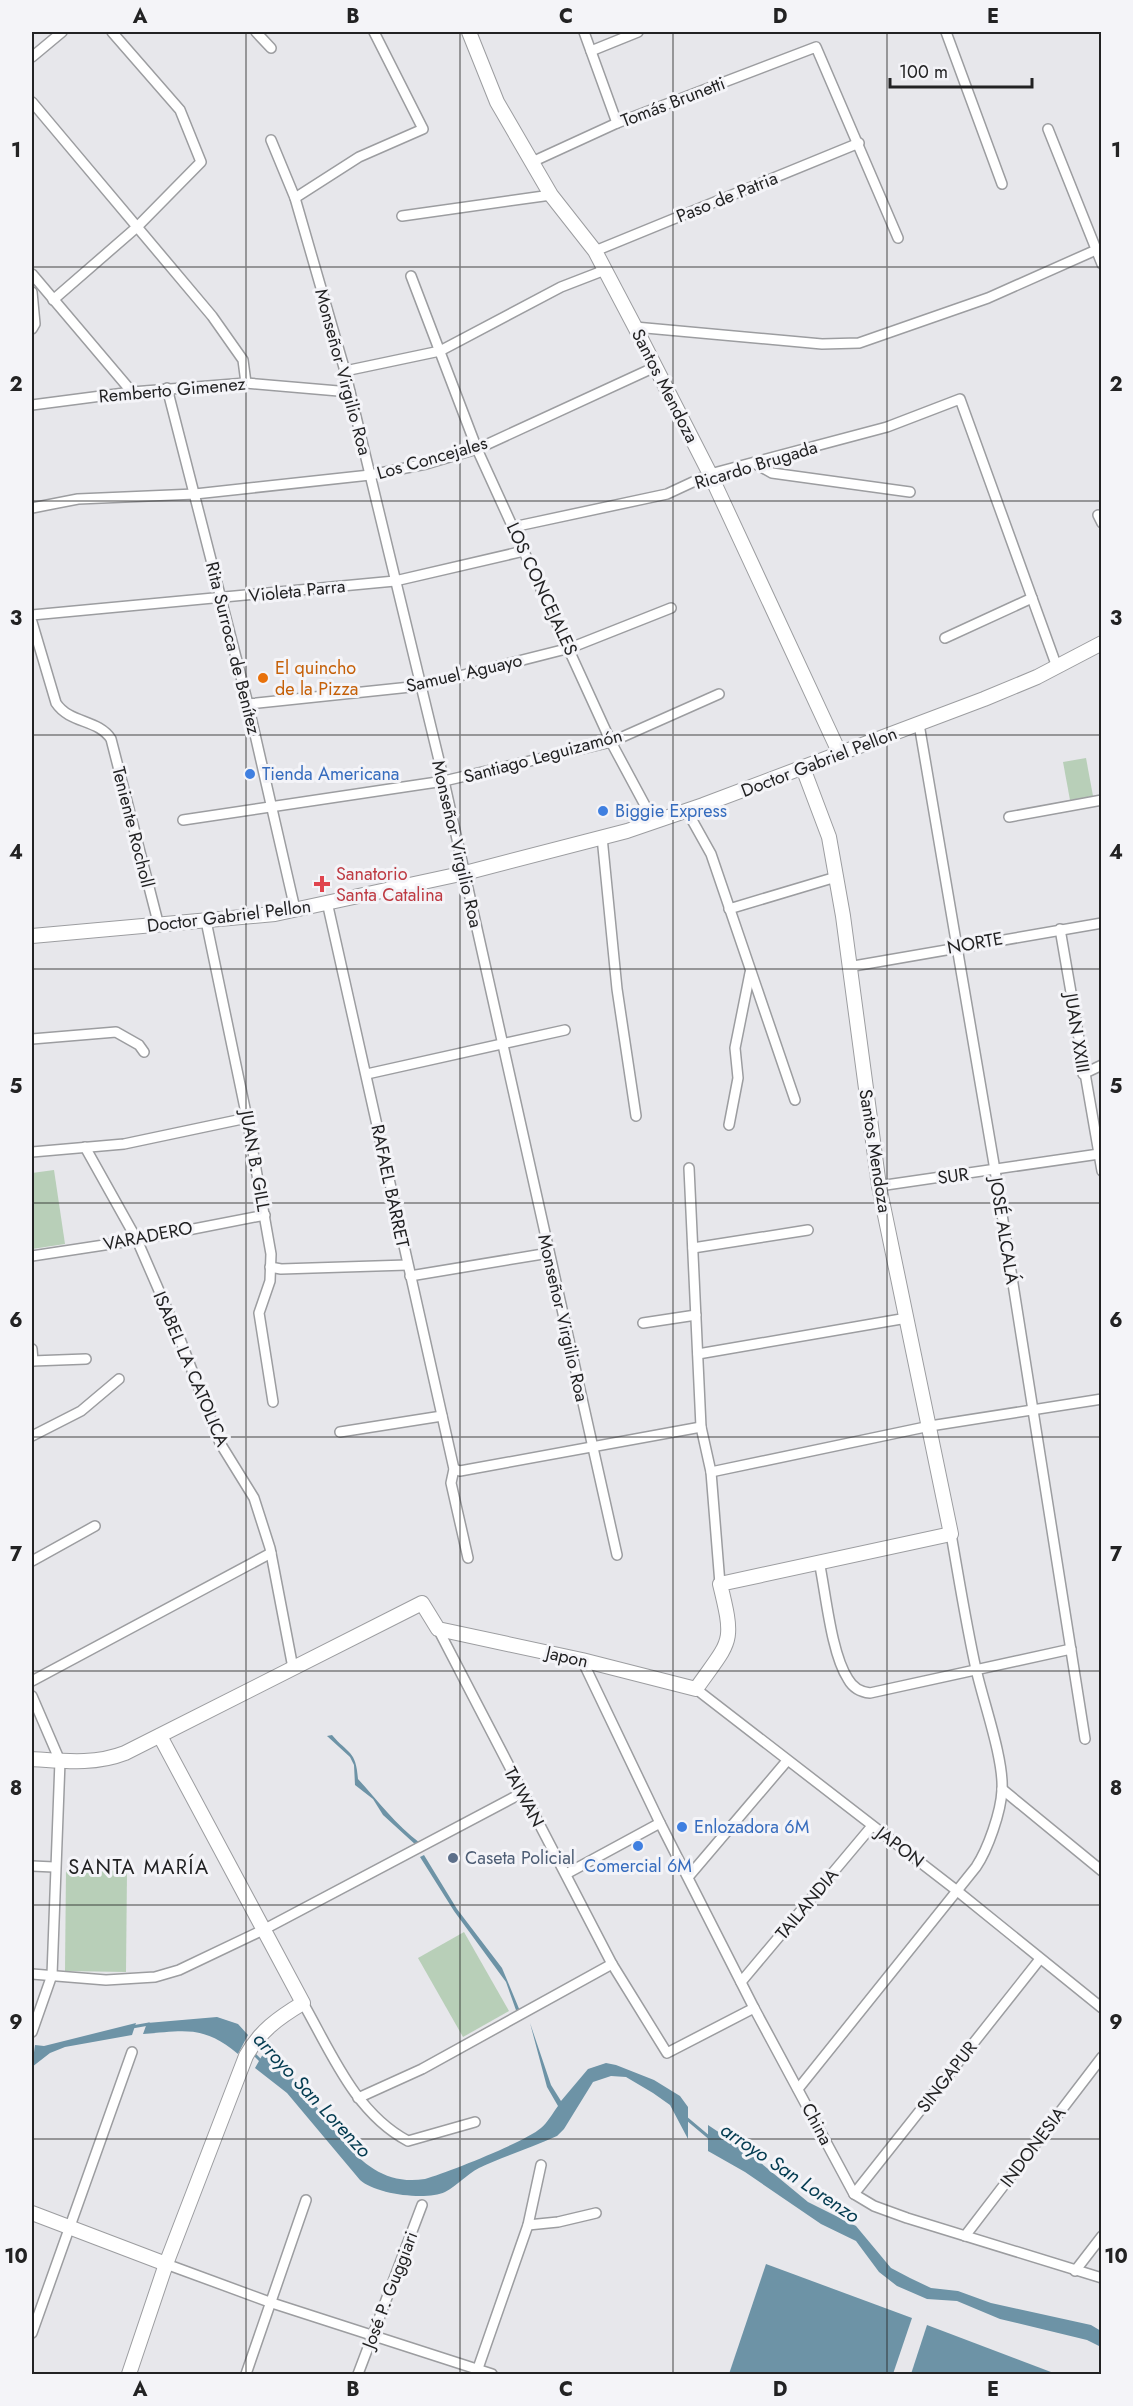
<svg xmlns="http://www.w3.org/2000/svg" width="1133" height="2406" font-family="Jost,sans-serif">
<rect width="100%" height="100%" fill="#e7e7eb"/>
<g fill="#b8cfb8">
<path d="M1086,758L1093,796L1070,800L1063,762Z"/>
<path d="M54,1170L65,1244L32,1249V1173Z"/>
<path d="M66,1869L127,1871L126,1972L65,1971Z"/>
<path d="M464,1932L509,2011L463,2037L418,1958Z"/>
</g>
<g fill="#6d93a6">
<path d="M332,1735C348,1754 356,1750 358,1779C378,1801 396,1825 420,1843L417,1846L383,1815L373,1799L355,1785L354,1765L350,1757L327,1736Z"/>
<path d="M424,1855L457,1909L502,1968L520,2011L517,2013L506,1982L454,1911L420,1857Z"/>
<path d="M217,2017L238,2024L248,2035L238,2054C204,2025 185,2031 143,2034L147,2023Z"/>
<path d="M136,2023L132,2035L65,2047L50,2053L32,2067L35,2045L44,2046Z"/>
<path d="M530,2023L551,2085L561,2101L588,2069L606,2063L616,2065L654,2080L680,2096L688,2107V2139L670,2105L653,2093L626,2077L611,2076L593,2082L564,2129L557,2136C531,2148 504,2156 479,2168C467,2174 457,2186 445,2192C426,2201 375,2194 360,2180L287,2093L255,2068L263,2054C272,2062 284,2068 292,2077C331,2117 359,2190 425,2179C448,2172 525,2142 541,2128C548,2122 552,2114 558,2106L547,2087Z"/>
<path d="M708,2125L744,2149L808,2202L856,2226L891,2268L910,2278L931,2288L958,2291L991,2303L1091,2325L1101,2331V2347L1087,2340L1000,2319L957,2301L927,2299L897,2286L879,2272L856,2241L821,2224L745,2172L708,2151Z"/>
<path d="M766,2264L912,2318L893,2374H729Z"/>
<path d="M927,2325L1051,2372L1050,2374H911Z"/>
</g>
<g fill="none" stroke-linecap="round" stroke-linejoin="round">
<g stroke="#6d93a6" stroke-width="3">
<path d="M132,2027L149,2024"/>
<path d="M252,2052L263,2063"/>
<path d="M686,2118L711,2139"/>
</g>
<defs>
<g id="street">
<path d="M256,32L271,48"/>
<path d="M584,32L617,123"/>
<path d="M946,32L1002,184"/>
<path d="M591,51L638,32"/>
<path d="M32,57L62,32"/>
<path d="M32,102L212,316L243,360L246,383"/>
<path d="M1048,129L1102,264"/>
<path d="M271,140L295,198L345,371L444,781L617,1555"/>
<path d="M532,162L617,123L816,47L898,238"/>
<path d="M295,198L359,157L423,129L374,32"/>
<path d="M402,216L551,195"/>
<path d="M595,251L859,143"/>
<path d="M32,274L132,392"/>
<path d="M411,276L477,449L611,742L654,822"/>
<path d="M32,292L35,324L32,329"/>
<path d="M53,300L137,227L201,162L180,110L112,32"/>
<path d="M635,327L822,344L859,343L988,298L1096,250"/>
<path d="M345,371L440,351L561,287L605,270"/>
<path d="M167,388L248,704L295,909"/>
<path d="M32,405L132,392L246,383L350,392"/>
<path d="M754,463L772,473L910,492"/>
<path d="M32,508L78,499L195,494L370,475L426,464L477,449L655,367"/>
<path d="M1098,515L1102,523"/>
<path d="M513,527L667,494L710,474L887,427L960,399L1057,667"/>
<path d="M32,615L395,581L524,551"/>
<path d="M32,622L56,703C70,724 98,719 111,739L159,926"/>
<path d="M945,638L1032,598"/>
<path d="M248,704L420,686L570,648L671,608"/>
<path d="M919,724L995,1170L1085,1739"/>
<path d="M687,811L711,854L795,1100"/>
<path d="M1009,817L1102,800"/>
<path d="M183,820L444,781L611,742L719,694"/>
<path d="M602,837L617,989L636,1116"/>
<path d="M327,902L454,1469L451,1483L468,1558"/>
<path d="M729,909L836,877"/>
<path d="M206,921L247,1118L271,1254L270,1281L259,1313L273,1402"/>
<path d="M1060,929L1102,1171"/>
<path d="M848,967L1102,923"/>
<path d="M32,1039L116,1032L139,1045L144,1052"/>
<path d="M367,1074L565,1030"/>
<path d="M1083,1074L1102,1065"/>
<path d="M729,1125L738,1078L735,1048L750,973"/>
<path d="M85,1147L137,1240L180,1339L220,1443L254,1498L270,1548L293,1668"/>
<path d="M32,1152L124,1144L247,1118"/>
<path d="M689,1168L701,1427L711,1472L720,1584"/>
<path d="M879,1186L1099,1154"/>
<path d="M693,1248L808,1230"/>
<path d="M32,1256L137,1240L265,1215"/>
<path d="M270,1267L281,1269L407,1265"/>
<path d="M410,1276L549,1253"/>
<path d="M643,1323L696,1315"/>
<path d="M32,1349L33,1361"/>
<path d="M698,1354L907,1318"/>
<path d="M32,1361L86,1359"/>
<path d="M340,1432L442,1416"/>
<path d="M32,1436L81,1411L119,1379"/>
<path d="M454,1469L460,1471L701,1427"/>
<path d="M711,1472L930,1426L1102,1399"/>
<path d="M32,1561L95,1526"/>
<path d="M819,1561C826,1594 831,1653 848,1679C853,1688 860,1692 870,1693L1071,1649"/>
<path d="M438,1629L612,1964L667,2053L754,2008"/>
<path d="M582,1660L660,1823L754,2008L854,2194L874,2206L907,2218L1102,2278"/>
<path d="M32,1681L271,1553"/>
<path d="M696,1689L956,1890L1102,2008"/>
<path d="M32,1696L60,1761L52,1975L32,2032"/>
<path d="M1002,1789L1102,1871"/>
<path d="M32,1866L54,1867"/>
<path d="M566,1874L660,1823"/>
<path d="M689,1876L786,1762"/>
<path d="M32,1974L106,1980L155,1977L179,1970L263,1930L522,1793"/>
<path d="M741,1982L872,1826"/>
<path d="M303,2003C331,2052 355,2113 408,2141L475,2122"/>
<path d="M798,2089L976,1867C988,1849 1001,1812 1002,1790C1004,1759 983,1701 976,1669C966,1624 959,1579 951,1534"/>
<path d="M358,2098L422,2069L612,1964"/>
<path d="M854,2194L1040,1959"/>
<path d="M528,2225L558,2222L596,2213"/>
<path d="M965,2236L1102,2057"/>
<path d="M166,2264L272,2303L492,2374"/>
<path d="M1075,2271L1102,2236"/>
<path d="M32,2333L132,2052"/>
<path d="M246,2374L306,2200"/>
<path d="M358,2374L422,2205"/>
<path d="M476,2374L528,2225L541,2165"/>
</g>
<g id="secondary">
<path d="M469,32L497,102L551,195L595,251L635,327L710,474L840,754"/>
<path d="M32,936L275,914L465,873L627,831L703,805L984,699L1037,677L1102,643"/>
<path d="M32,1759C64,1761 94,1765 125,1753L422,1603L438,1629L582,1660L696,1689C731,1639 735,1645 720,1584L951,1534L879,1186L843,916L829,837L803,768"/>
<path d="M32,2213L166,2264"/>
<path d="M129,2374L166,2264L246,2056C260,2031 278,2018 303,2003L160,1736"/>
</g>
</defs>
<use href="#street" stroke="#9c9da0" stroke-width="12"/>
<use href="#secondary" stroke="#9c9da0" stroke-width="16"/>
<use href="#street" stroke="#fff" stroke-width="9"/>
<use href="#secondary" stroke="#fff" stroke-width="14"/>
</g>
<path fill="none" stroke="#222223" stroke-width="1.5" stroke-opacity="0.55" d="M246,32V2374M460,32V2374M673,32V2374M887,32V2374M32,267H1102M32,501H1102M32,735H1102M32,969H1102M32,1203H1102M32,1437H1102M32,1671H1102M32,1905H1102M32,2139H1102"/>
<circle fill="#e8710a" stroke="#f4f4f8" stroke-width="2" cx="263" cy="678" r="6"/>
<g fill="#3f7fe0" stroke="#f4f4f8" stroke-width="2">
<circle cx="250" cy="774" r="6"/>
<circle cx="603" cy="811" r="6"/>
<circle cx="682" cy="1827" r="6"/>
<circle cx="638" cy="1846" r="6"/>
</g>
<path fill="#e0444e" stroke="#f4f4f8" stroke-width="2" d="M319 875h6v6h6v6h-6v6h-6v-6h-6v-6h6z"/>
<circle fill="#5c6f8a" stroke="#f4f4f8" stroke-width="2" cx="453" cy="1858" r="6"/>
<g text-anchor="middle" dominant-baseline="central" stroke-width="6" stroke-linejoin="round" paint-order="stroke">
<g font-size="18" fill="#222223" stroke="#f4f4f8">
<text transform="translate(673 102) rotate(-21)">Tomás Brunetti</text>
<text transform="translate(727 197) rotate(-22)">Paso de Patria</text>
<text transform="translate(343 372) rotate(75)">Monseñor Virgilio Roa</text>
<text transform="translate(665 386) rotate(63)">Santos Mendoza</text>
<text transform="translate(172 390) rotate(-5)">Remberto Gimenez</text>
<text transform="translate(432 458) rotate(-16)">Los Concejales</text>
<text transform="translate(756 465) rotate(-17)">Ricardo Brugada</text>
<text transform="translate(542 589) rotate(65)">LOS CONCEJALES</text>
<text transform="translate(297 591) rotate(-6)">Violeta Parra</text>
<text transform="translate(233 648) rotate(76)">Rita Surroca de Benítez</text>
<text transform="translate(464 673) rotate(-13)">Samuel Aguayo</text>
<text transform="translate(543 756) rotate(-15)">Santiago Leguizamón</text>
<text transform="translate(819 762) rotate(-21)">Doctor Gabriel Pellon</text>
<text transform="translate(133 827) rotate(76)">Teniente Rocholl</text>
<text transform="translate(457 844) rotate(77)">Monseñor Virgilio Roa</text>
<text transform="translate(229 916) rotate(-7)">Doctor Gabriel Pellon</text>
<text transform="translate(975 943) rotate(-10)">NORTE</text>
<text transform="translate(1077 1033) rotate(81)">JUAN XXIII</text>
<text transform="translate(875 1151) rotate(81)">Santos Mendoza</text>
<text transform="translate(255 1161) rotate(80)">JUAN B. GILL</text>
<text transform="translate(953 1176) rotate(-8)">SUR</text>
<text transform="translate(390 1186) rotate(78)">RAFAEL BARRET</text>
<text transform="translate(1004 1231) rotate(81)">JOSÉ ALCALÁ</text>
<text transform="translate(148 1236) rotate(-11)">VARADERO</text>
<text transform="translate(563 1318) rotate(77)">Monseñor Virgilio Roa</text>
<text transform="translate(191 1369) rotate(67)">ISABEL LA CATOLICA</text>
<text transform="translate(567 1657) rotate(13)">Japon</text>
<text transform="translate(524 1797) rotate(62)">TAIWAN</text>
<text transform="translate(900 1847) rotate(37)">JAPON</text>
<text transform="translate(807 1904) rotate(-50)">TAILANDIA</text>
<text transform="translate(947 2077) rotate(-52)">SINGAPUR</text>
<text transform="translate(817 2124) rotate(62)">China</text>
<text transform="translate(1033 2147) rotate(-53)">INDONESIA</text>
<text transform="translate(390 2290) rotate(-69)">José P. Guggiari</text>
</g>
<g font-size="18" fill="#c56008" stroke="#f4f4f8" text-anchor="start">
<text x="275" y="668">El quincho<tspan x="275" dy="21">de la Pizza</tspan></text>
</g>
<g font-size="18" fill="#366cbe" stroke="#f4f4f8" text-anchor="start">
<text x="262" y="774">Tienda Americana</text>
<text x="615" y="811">Biggie Express</text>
<text x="694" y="1827">Enlozadora 6M</text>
<text x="638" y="1866" text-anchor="middle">Comercial 6M</text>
</g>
<g font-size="18" fill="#be3a42" stroke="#f4f4f8" text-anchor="start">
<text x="336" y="874">Sanatorio<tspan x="336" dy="21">Santa Catalina</tspan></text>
</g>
<g font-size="18" fill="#4e5e75" stroke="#f4f4f8" text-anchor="start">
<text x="465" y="1858">Caseta Policial</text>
</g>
<g font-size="20" letter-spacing="1.5" fill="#222223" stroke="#f4f4f8">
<text x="139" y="1867">SANTA MARÍA</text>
</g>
<g font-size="20" font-style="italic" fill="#033b50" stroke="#f4f4f8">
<text transform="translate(312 2095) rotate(47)">arroyo San Lorenzo</text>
<text transform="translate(790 2173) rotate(34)">arroyo San Lorenzo</text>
</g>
</g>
<rect width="1133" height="2406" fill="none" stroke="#f4f4f8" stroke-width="66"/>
<path d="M890 78v9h142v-9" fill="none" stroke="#222223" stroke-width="3"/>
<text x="899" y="78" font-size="18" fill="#222223" stroke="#f4f4f8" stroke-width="4.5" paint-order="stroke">100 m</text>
<rect x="33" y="33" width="1067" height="2340" fill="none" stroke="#222223" stroke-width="2"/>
<g font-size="20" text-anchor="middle" font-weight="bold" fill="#222223">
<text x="140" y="23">A</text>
<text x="353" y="23">B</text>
<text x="566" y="23">C</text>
<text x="780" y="23">D</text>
<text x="993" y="23">E</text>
<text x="16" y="157">1</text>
<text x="1116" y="157">1</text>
<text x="16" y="391">2</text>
<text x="1116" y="391">2</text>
<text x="16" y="625">3</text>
<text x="1116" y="625">3</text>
<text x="16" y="859">4</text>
<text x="1116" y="859">4</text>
<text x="16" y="1093">5</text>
<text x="1116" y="1093">5</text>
<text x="16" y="1327">6</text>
<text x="1116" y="1327">6</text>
<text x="16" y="1561">7</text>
<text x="1116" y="1561">7</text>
<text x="16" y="1795">8</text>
<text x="1116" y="1795">8</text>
<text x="16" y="2029">9</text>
<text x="1116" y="2029">9</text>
<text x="16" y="2263">10</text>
<text x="1116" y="2263">10</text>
<text x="140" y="2396">A</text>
<text x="353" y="2396">B</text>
<text x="566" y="2396">C</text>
<text x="780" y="2396">D</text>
<text x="993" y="2396">E</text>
</g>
</svg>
